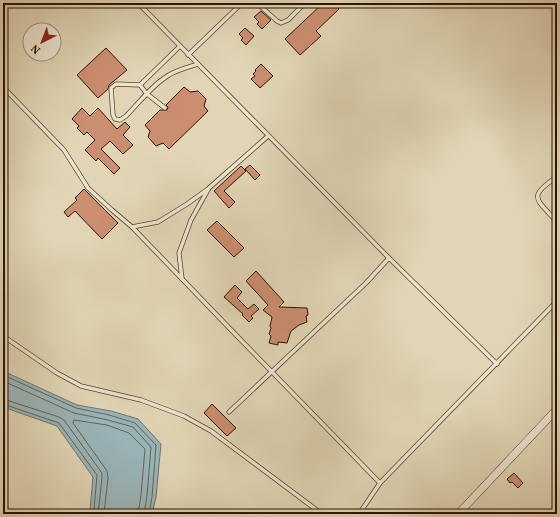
<svg xmlns="http://www.w3.org/2000/svg" width="560" height="517" font-family="Vollkorn,serif">
<rect width="100%" height="100%" fill="#e1d5b5"/>
<filter id="stains"><feTurbulence type="fractalNoise" baseFrequency=".005" numOctaves="4"/><feColorMatrix values="0 0 0 0 .2 0 0 0 0 .09 0 0 0 0 .02 0 0 0 .5 -.17"/></filter>
<radialGradient id="worn" r=".72"><stop offset=".6" stop-color="#630" stop-opacity="0"/><stop offset="1" stop-color="#630" stop-opacity=".3"/></radialGradient>
<path fill="#9ab5b9" stroke="#6d756f" d="M3,371L77,405L111,411L138,419L161,444L156,497L152,514H87L90,510L93,477L57,426L3,407Z"/>
<g fill="none" stroke-linecap="round" stroke-linejoin="round">
<g stroke="#62645c" stroke-width="1">
<path d="M3,375L76,408L109,415L135,423L156,445L152,497L149,514"/>
<path d="M3,381L74,413L108,420L133,427L151,447L147,496L144,514"/>
<path d="M3,399L59,417L64,420L102,473V478L98,514"/>
<path d="M3,404L59,423L97,475L94,510L92,514"/>
<path d="M104,514L108,478L107,471L73,423L74,420L107,425L129,433L145,449L141,495L138,514"/>
</g>
</g>
<g fill="#cc8e70" stroke="#2a1400">
<path d="M323,3H334L339,9L316,31L321,36L300,55L285,39Z"/>
<path d="M261,11L271,20L262,29L257,24L259,22L254,17Z"/>
<path d="M245,28L254,36L246,45L241,40L243,38L239,34Z"/>
<path d="M106,48L127,70L109,85L108,89L98,98L77,75Z"/>
<path d="M261,64L273,76L260,88L251,79L255,76L253,74L256,71L255,70Z"/>
<path d="M184,87L190,92L198,91L206,99L204,106L208,111L169,149L163,143L156,146L148,137L150,131L145,125L160,110H167L168,107L166,105Z"/>
<path d="M82,108L90,116L98,108L117,129L125,122L130,127L123,135L133,145L123,154L110,141L101,149L120,168L114,174L98,158L96,161L85,150L95,140L87,132L84,135L77,128L79,126L72,119Z"/>
<path d="M250,165L260,175L255,180L245,169Z"/>
<path d="M241,166L246,171L224,191L235,202L229,208L214,191Z"/>
<path d="M84,189L118,223L102,239L75,211L68,217L64,212L77,200L75,198Z"/>
<path d="M217,221L244,248L234,257L207,230Z"/>
<path d="M256,271L284,302L279,307L307,308L308,315L306,316L307,322L299,325L291,331L287,343L278,342V345L269,343L271,336L269,334L271,328L270,326L272,317L263,310L268,305L246,281Z"/>
<path d="M235,285L242,292L237,298L248,309L254,304L259,309L251,316L253,318L249,322L242,315L243,314L224,297Z"/>
<path d="M212,404L236,428L227,436L204,413Z"/>
<path d="M514,473L523,483L518,488L512,482L510,483L507,479Z"/>
</g>
<g fill="none" stroke-linecap="round" stroke-linejoin="round">
<defs>
<g id="lane">
<path d="M138,3L389,258L497,364"/>
<path d="M257,3L277,21L281,23L288,20L305,3"/>
<path d="M180,46L140,85L116,84L111,88L113,115L115,119L120,120L126,116C139,103 152,85 169,75C177,70 188,67 198,64"/>
<path d="M188,55L242,3"/>
<path d="M140,85L147,94L165,108"/>
<path d="M3,87L64,150L88,188L112,210L132,227L237,336L380,483"/>
<path d="M557,177C526,197 537,199 557,222"/>
<path d="M132,227L158,222L187,204L208,189"/>
<path d="M182,279L179,253L191,220L209,188L268,136"/>
<path d="M3,336L57,373L81,386L141,400L184,416L211,431L322,514"/>
<path d="M229,412L366,283L389,258"/>
<path d="M359,514L380,483L557,301"/>
</g>
<path id="street" d="M458,514L557,409"/>
</defs>
<use href="#lane" stroke="#58442d" stroke-width="5"/>
<use href="#street" stroke="#58442d" stroke-width="8"/>
<use href="#lane" stroke="#ece4cf" stroke-width="3.5"/>
<use href="#street" stroke="#ece4cf" stroke-width="7"/>
</g>
<rect width="560" height="517" fill="none" stroke="#e1d5b5" stroke-width="16"/>
<rect x="4" y="4" width="552" height="509" fill="none" stroke="#2a1400" stroke-width="2"/>
<rect x="8" y="8" width="544" height="501" fill="none" stroke="#2a1400"/>
<g transform="translate(42 42) rotate(222)"><circle r="19" fill="#ece4cf" stroke="#9e917c"/>
<path d="M0-3L7 15L0 10L-7 15Z" fill="#8f2418"/>
<text y="-6" font-size="11" font-weight="bold" text-anchor="middle" fill="#2a1400">N</text>
</g>
<rect width="100%" height="100%" filter="url(#stains)"/>
<rect width="100%" height="100%" fill="url(#worn)"/>
</svg>
